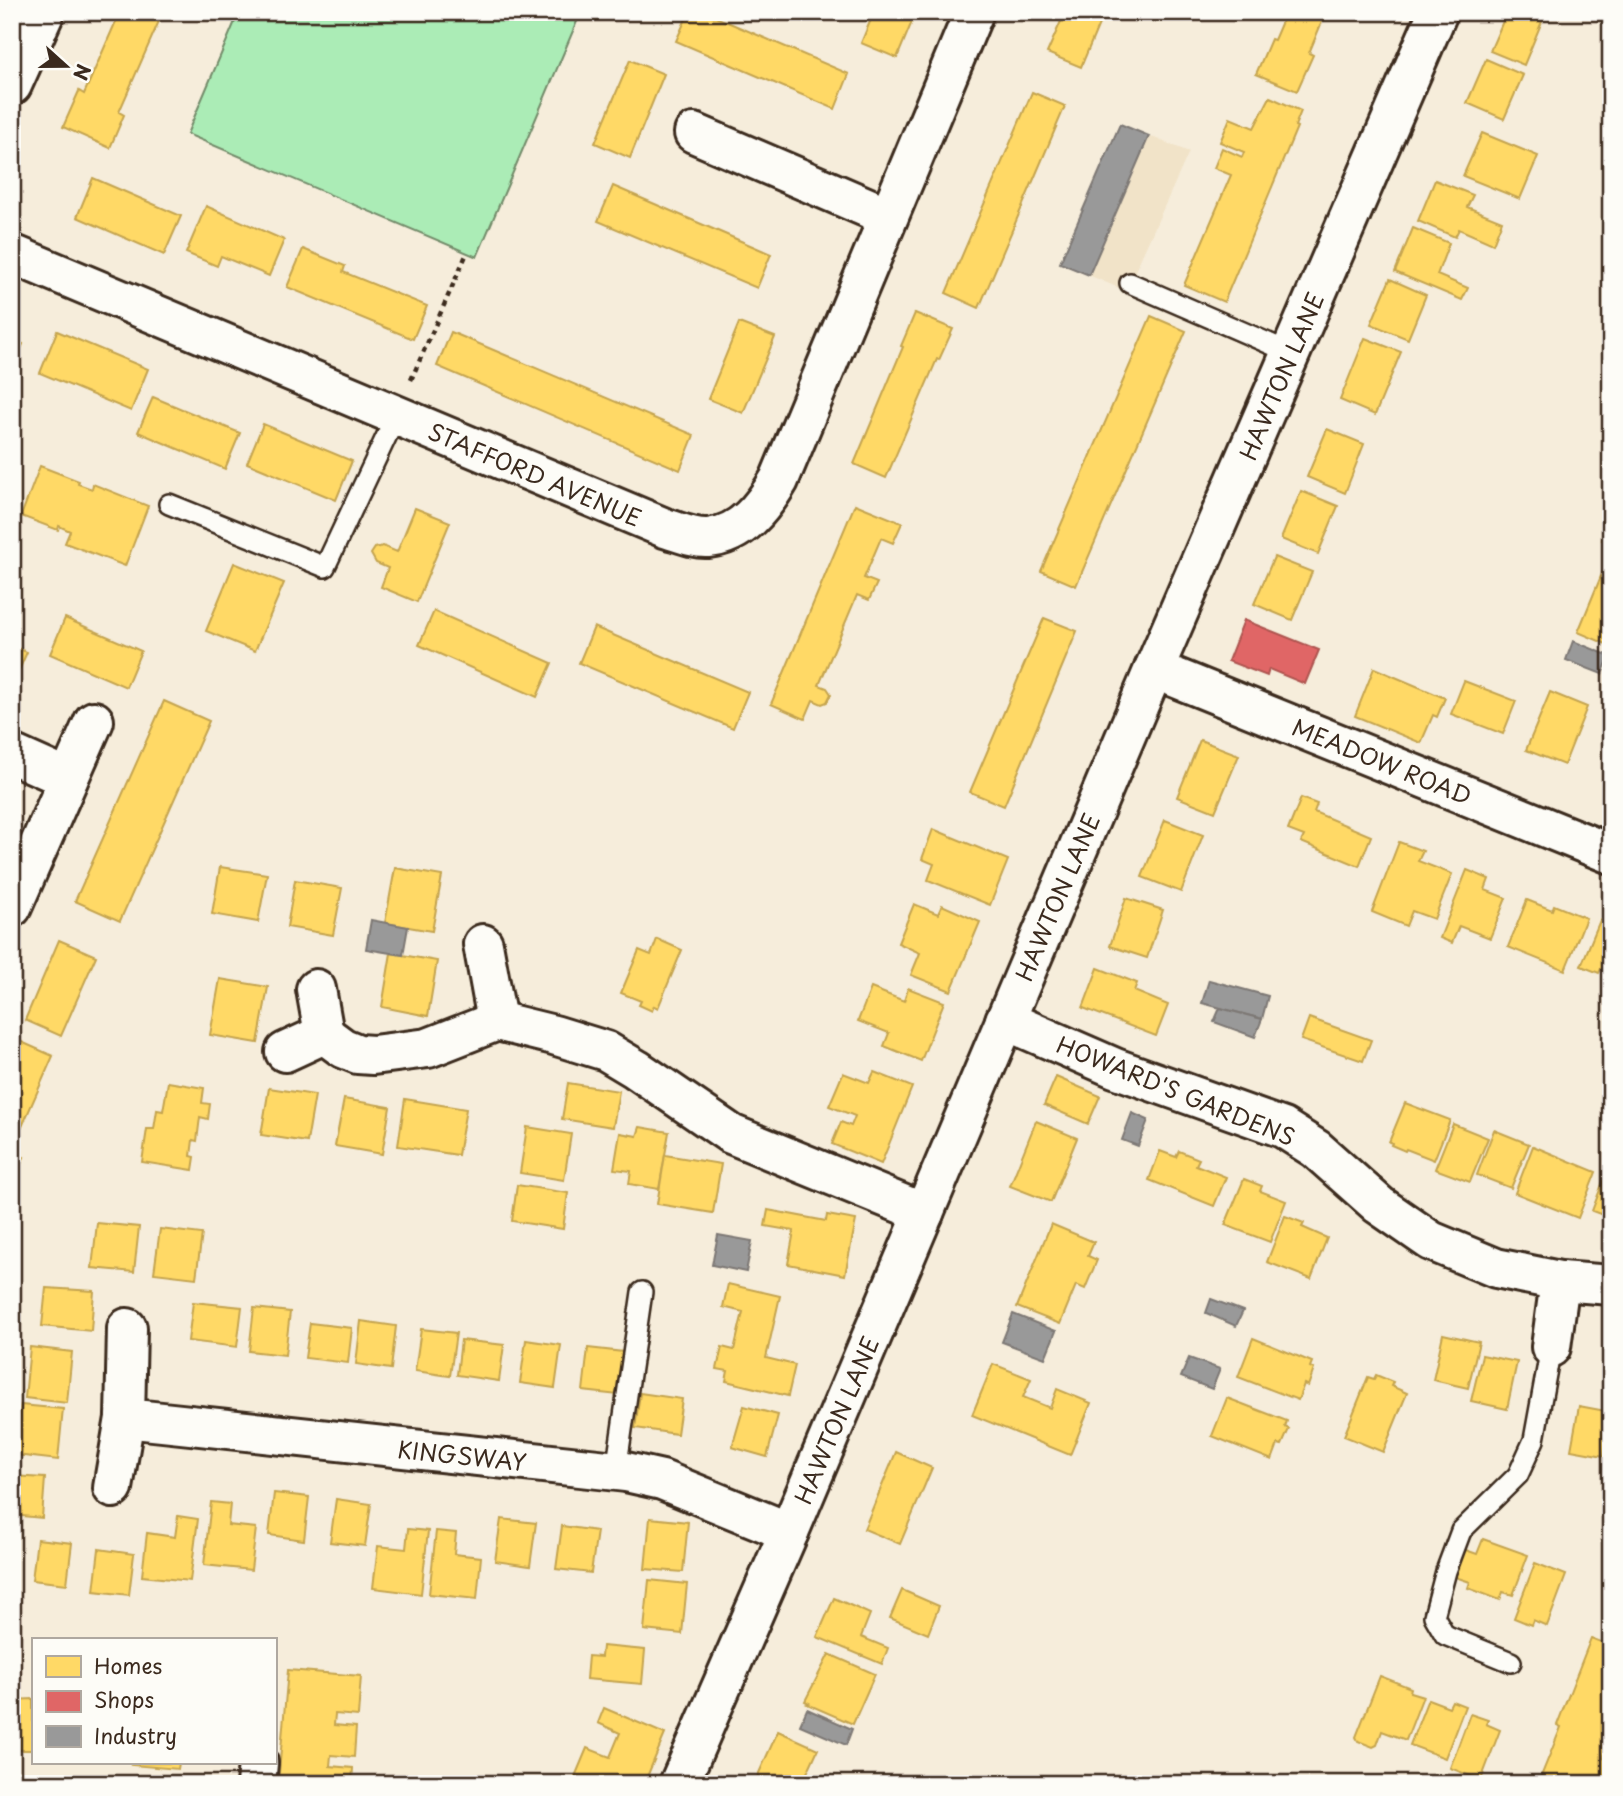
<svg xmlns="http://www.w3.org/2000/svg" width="1623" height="1796" font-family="'Playpen Sans',sans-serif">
<rect width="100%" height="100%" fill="#f6eddb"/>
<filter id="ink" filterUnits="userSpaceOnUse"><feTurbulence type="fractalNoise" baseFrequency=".0143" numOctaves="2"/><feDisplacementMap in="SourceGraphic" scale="14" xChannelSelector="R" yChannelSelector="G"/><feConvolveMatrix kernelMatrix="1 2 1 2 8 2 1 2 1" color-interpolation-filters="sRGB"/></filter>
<g filter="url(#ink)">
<path fill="#f1e3c8" d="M1120,124L1189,152L1126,291L1060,263Z"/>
<path fill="#abecb6" stroke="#738b6a" stroke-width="2" d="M239,12H581L477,257L187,134Z"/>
<g fill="#ffd966" stroke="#c4a450" stroke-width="2">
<path d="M120,12H163L119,112L124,115L110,148L63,127L79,91L84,94Z"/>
<path d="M689,12H704L849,74L835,109L676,41Z"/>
<path d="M874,12H916L897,58L861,43Z"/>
<path d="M1065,12H1104L1081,67L1047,53Z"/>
<path d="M1286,12H1326L1309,53L1313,55L1297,91L1256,74L1271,39L1274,40Z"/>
<path d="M1507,12H1528L1543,19L1524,65L1490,51Z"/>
<path d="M1486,59L1523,75L1504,119L1467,103Z"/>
<path d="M630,60L664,74L630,158L595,143Z"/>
<path d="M1032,92L1065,106L979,308L946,293Z"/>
<path d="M1270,97L1301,111L1295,126L1297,127L1224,302L1184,285L1231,175L1214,168L1222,148L1242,157L1244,152L1220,142L1230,118L1254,128Z"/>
<path d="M1482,133L1538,156L1520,199L1463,176Z"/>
<path d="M93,178L181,216L164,255L77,217Z"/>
<path d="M1435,180L1473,195L1467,207L1502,221L1493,244L1459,229L1455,237L1418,221Z"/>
<path d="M613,186L771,254L757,288L598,221Z"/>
<path d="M206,206L284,240L269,276L221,256L217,266L186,253Z"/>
<path d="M1413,228L1449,243L1437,275L1468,288L1462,300L1395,272Z"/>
<path d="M303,249L345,266L343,272L427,306L413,339L287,287Z"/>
<path d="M1390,279L1426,295L1408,339L1371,324Z"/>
<path d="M915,313L953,329L939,360L937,359L886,478L854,464L903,347L901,346Z"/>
<path d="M1151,316L1186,331L1076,586L1041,571Z"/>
<path d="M739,323L775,337L743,413L708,399Z"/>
<path d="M57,331L148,369L131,411L40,373Z"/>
<path d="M451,332L694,435L680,470L437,366Z"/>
<path d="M1365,338L1401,352L1375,415L1340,400Z"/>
<path d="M12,339L23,344L12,369Z"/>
<path d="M153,397L240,433L225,469L138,432Z"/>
<path d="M263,424L352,461L336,500L247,463Z"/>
<path d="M1327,429L1364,444L1345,493L1307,477Z"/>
<path d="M40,466L79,481L78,484L92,489L93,484L148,506L125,566L65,543L70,531L59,526L58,530L21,516Z"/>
<path d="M1301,491L1338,506L1318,554L1281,539Z"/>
<path d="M855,504L902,523L893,543L881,538L864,578L877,583L869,600L857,595L819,685L827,688L831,694L827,702L822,704L813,700L805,719L771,704Z"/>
<path d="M415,508L450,522L417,602L381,587L388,568L376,563L371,554L375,548L383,546L397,552Z"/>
<path d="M1609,522L1611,523V543L1602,540Z"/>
<path d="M1611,552V646L1578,632Z"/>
<path d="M1274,557L1312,572L1292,620L1254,604Z"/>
<path d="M234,563L284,583L255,651L206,631Z"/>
<path d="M434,611L552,663L537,697L419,645Z"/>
<path d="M65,618L141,651L126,687L50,654Z"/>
<path d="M1044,618L1077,631L1004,806L970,792Z"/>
<path d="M594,627L748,692L733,728L579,663Z"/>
<path d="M12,646L27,652L12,686Z"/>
<path d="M1374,668L1445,698L1437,717L1433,715L1421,743L1355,716Z"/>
<path d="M1464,681L1516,701L1503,734L1451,714Z"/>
<path d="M1550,692L1587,707L1564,765L1526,750Z"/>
<path d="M164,701L209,721L120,921L75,901Z"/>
<path d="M1200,740L1239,755L1215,812L1177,797Z"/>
<path d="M1301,798L1317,804L1314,812L1371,836L1359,866L1301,842L1304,836L1288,830Z"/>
<path d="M1165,820L1203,835L1181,892L1142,877Z"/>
<path d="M933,829L1008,860L990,905L928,880L934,864L922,859Z"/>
<path d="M1399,842L1423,851L1418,861L1452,874L1434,919L1412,911L1406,926L1372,912Z"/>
<path d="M220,867L267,874L258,922L212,914Z"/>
<path d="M395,868L442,876L432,931L385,923Z"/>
<path d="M1467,870L1489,879L1485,890L1506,898L1490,938L1459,926L1452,943L1440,938Z"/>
<path d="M295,880L342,888L333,935L287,927Z"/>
<path d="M1126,898L1163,910L1147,958L1110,946Z"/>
<path d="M1527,900L1552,910L1554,905L1586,918L1565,970L1508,947Z"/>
<path d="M914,904L938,914L942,905L980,922L951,991L911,975L920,953L898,943Z"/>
<path d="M1600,920L1611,925V973L1601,969L1599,973L1581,966Z"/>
<path d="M657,939L682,950L658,1008L654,1006L652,1011L639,1005L641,1001L621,993L639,950L651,955Z"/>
<path d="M59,940L96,956L61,1036L25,1020Z"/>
<path d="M391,953L437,961L428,1016L382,1007Z"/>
<path d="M1098,968L1137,983L1134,991L1168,1005L1156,1036L1083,1008Z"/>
<path d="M220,979L268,987L258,1043L210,1035Z"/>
<path d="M871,988L904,1001L908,988L944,1002L921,1061L884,1046L889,1033L858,1021Z"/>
<path d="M1309,1018L1371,1040L1363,1061L1301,1040Z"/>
<path d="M17,1040L53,1056L18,1136L12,1133V1049Z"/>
<path d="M874,1072L912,1087L881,1164L832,1144L841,1122L851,1126L855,1116L829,1106L843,1073L869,1083Z"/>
<path d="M1056,1077L1100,1096L1088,1124L1044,1105Z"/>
<path d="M168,1082L204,1088L202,1103L210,1104L208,1119L200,1117L197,1141L193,1140L191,1156L195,1157L193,1170L142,1162L147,1129H154L157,1110L163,1111Z"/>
<path d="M568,1083L619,1091L613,1127L562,1119Z"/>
<path d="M269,1088L315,1095L307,1142L261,1135Z"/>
<path d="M344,1099L390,1107L382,1154L335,1146Z"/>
<path d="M405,1099L466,1109L458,1155L398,1146Z"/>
<path d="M1405,1103L1450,1120L1434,1160L1406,1149L1405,1151L1391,1145L1392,1143L1389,1142Z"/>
<path d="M1036,1121L1077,1138L1051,1202L1010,1186Z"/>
<path d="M1453,1124L1488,1138L1470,1182L1435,1169Z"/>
<path d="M527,1127L571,1134L564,1180L520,1173Z"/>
<path d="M640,1127L669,1132L659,1189L629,1184L631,1171L614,1169L620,1133L637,1136Z"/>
<path d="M1494,1130L1529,1144L1511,1188L1477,1175Z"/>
<path d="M1533,1146L1596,1172L1578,1218L1515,1193Z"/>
<path d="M1160,1151L1176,1157L1179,1151L1199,1159L1196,1165L1226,1177L1214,1206L1149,1180Z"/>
<path d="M12,1153L24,1157L12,1184Z"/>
<path d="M665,1155L721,1164L713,1213L657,1204Z"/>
<path d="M1609,1166L1611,1167V1218L1592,1211Z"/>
<path d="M1244,1179L1262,1186L1260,1191L1286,1201L1270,1242L1225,1225Z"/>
<path d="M517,1185L568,1193L563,1229L512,1221Z"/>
<path d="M768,1210L826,1221L827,1215L856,1220L845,1275L788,1264L794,1231L765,1226Z"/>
<path d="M1285,1216L1304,1223L1302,1227L1327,1238L1311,1279L1267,1262Z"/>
<path d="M97,1223L139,1227L134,1272L92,1268Z"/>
<path d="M1051,1224L1094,1242L1088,1256L1097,1260L1085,1289L1076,1285L1060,1324L1017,1307Z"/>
<path d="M160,1229L202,1234L196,1278L154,1273Z"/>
<path d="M728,1284L780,1296L766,1358L795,1365L788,1396L726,1381L728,1371L717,1369L722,1347L734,1350L743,1312L723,1307Z"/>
<path d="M46,1288L94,1291L91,1331L42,1326Z"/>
<path d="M193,1302L242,1307L237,1347L188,1341Z"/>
<path d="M254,1308L290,1312L285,1355L249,1351Z"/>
<path d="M361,1321L396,1326L391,1369L356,1364Z"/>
<path d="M310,1323L352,1328L348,1363L305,1358Z"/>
<path d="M421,1329L456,1333L450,1376L415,1371Z"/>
<path d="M1443,1334L1479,1342L1468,1388L1433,1380Z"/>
<path d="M1253,1338L1312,1362L1310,1367L1314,1369L1308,1386L1304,1384L1298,1400L1238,1377Z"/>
<path d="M461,1340L504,1345L499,1381L457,1375Z"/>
<path d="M526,1340L561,1345L555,1388L520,1383Z"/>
<path d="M30,1347L72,1352L67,1403L25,1398Z"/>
<path d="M588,1348L623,1352L618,1395L583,1391Z"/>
<path d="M1482,1355L1517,1362L1507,1409L1471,1401Z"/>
<path d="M993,1364L1031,1379L1023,1397L1050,1408L1057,1389L1091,1403L1070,1455L972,1415Z"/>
<path d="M1376,1375L1393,1382L1391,1386L1407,1393L1383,1452L1344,1436L1368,1377L1374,1379Z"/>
<path d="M640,1393L682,1399L677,1434L635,1428Z"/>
<path d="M1227,1398L1287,1421L1285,1427L1289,1429L1282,1445L1278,1444L1272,1460L1212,1436Z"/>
<path d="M21,1405L63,1409L58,1460L16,1455Z"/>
<path d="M744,1406L778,1415L767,1457L732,1447Z"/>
<path d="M1579,1406L1611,1412L1604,1456L1571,1450Z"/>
<path d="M896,1452L932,1468L900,1544L864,1529Z"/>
<path d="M12,1476L45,1478L42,1518L12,1515Z"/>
<path d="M274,1493L309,1497L304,1540L269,1535Z"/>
<path d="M336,1499L371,1504L365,1546L330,1542Z"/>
<path d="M211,1502L230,1504L228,1525L256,1528L251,1570L204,1565Z"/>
<path d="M178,1516L198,1519L190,1581L142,1576L147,1533L175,1537Z"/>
<path d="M650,1518L688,1522L683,1572L645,1569Z"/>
<path d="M501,1519L536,1523L530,1566L495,1561Z"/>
<path d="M562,1526L597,1531L591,1573L556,1569Z"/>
<path d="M408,1529L428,1531L421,1594L373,1588L378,1546L406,1549Z"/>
<path d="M436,1531L456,1533L454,1554L481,1557L477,1599L429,1594Z"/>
<path d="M37,1539L72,1543L67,1584L32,1580Z"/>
<path d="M1483,1539L1528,1555L1513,1595L1503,1592L1500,1600L1468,1588L1470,1582L1452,1576L1463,1549L1477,1554Z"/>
<path d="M99,1549L134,1554L129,1595L94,1591Z"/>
<path d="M1535,1563L1566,1575L1547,1626L1533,1620L1531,1625L1514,1618Z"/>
<path d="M649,1580L687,1584L682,1634L644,1630Z"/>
<path d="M902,1590L939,1606L928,1634L890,1618Z"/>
<path d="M834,1598L870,1614L861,1637L888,1648L882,1664L817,1637Z"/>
<path d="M1591,1638L1611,1646V1744L1609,1743L1603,1758L1611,1761V1784H1538L1561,1727L1557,1725Z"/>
<path d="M602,1646L645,1650L642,1684L586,1679L588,1656L601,1657Z"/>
<path d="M829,1654L875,1674L853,1724L807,1704L809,1703L805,1701Z"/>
<path d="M288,1670L361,1676L358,1716L335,1714L334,1725L356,1727L354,1757L331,1755L330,1766L353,1768L352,1784H278Z"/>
<path d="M1380,1676L1411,1688L1410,1692L1423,1696L1406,1740L1382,1731L1377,1745L1373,1747L1358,1741L1356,1737Z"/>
<path d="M33,1699V1750H12V1700Z"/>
<path d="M1428,1699L1449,1707L1452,1701L1465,1706L1445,1758L1410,1745Z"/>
<path d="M604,1708L665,1734L644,1784H584L574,1779L587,1748L610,1757L620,1733L598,1723Z"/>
<path d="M1470,1714L1488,1720L1486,1724L1500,1730L1481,1780L1450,1768Z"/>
<path d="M778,1731L818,1749L802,1784H754Z"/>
<path d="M132,1763H179L178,1769L131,1765Z"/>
</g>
<path fill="#e06666" stroke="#ae5450" stroke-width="2" d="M1244,620L1319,650L1305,684L1269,669L1267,676L1228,661Z"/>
<g fill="#999" stroke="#7d7874" stroke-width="2">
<path d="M1120,124L1149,136L1089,275L1060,263Z"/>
<path d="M1573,641L1610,656L1602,674L1566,660Z"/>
<path d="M371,920L408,927L403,955L366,949Z"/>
<path d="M1209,980L1268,996L1262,1019L1202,1003Z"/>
<path d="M1220,1008L1262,1019L1255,1037L1214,1022Z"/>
<path d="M1132,1113L1148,1120L1138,1146L1122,1140Z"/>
<path d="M718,1235L752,1241L746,1272L712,1265Z"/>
<path d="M1211,1299L1243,1311L1236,1326L1206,1313Z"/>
<path d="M1013,1314L1056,1331L1045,1358L1002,1342Z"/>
<path d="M1189,1358L1220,1369L1212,1389L1181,1377Z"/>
<path d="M807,1709L852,1729L846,1745L800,1725Z"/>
</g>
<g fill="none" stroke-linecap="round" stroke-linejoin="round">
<defs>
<g id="service">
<path d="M1130,283L1291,353"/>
<path d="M169,504L325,567L396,416"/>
<path d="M616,1471L642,1292"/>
<path d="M1511,1662L1445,1635L1434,1616L1446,1571L1461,1531L1518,1475L1534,1440L1551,1347"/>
</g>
<g id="minor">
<path d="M12,85L45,12"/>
<path d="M694,133L887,216"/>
<path d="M12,254L665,528C679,532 694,539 708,538C742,535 763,507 779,480L974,12"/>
<path d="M1154,669L1611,854"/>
<path d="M12,754L68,779"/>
<path d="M12,907L94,721"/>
<path d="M483,944L497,1021"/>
<path d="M316,989L324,1034"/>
<path d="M1005,1020L1115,1068L1283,1128L1316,1149L1379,1205L1431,1241L1496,1268L1560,1281L1611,1285"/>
<path d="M285,1052L324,1034L343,1048L358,1054L373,1055L428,1048L497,1021L554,1035L606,1051L636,1069L731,1134L924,1213"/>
<path d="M127,1328L125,1418L626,1472L662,1480L789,1532"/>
<path d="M1551,1347L1560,1281"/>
<path d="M113,1488L125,1418"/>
<path d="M256,1784L258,1763"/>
</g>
<path id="tertiary" d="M679,1784L789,1532L1154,669L1438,12"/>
</defs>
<use href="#service" stroke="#3b2a1e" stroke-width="24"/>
<use href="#minor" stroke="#3b2a1e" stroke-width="44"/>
<use href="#tertiary" stroke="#3b2a1e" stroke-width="44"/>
<path stroke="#3b2a1e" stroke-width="4.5" stroke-dasharray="5 5" stroke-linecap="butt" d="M411,380L467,253"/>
<use href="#service" stroke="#fdfcf7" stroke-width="19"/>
<use href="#minor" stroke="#fdfcf7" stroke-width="38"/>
<use href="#tertiary" stroke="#fdfcf7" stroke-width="38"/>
</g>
</g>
<g text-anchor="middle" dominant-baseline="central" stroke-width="7" stroke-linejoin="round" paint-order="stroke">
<g font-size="23" fill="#3b2a1e" stroke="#fdfcf7">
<text transform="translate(1281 376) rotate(-67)">HAWTON LANE</text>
<text transform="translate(535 474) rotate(23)">STAFFORD AVENUE</text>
<text transform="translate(1382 761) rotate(22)">MEADOW ROAD</text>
<text transform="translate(1057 897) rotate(-67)">HAWTON LANE</text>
<text transform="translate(1176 1090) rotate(22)">HOWARD'S GARDENS</text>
<text transform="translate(836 1420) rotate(-67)">HAWTON LANE</text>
<text transform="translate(462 1455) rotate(6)">KINGSWAY</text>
</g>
</g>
<rect width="1623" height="1796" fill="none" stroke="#fdfcf7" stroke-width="42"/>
<rect x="21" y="21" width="1581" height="1754" fill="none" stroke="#3b2a1e" stroke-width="2.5" filter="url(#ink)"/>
<rect x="32" y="1638" width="245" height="126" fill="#fdfcf7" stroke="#afa8a0" stroke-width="2"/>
<rect x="46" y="1656" width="35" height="21" fill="#ffd966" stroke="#afa8a0" stroke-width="2"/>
<text x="94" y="1674" font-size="21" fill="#3b2a1e">Homes</text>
<rect x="46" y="1691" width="35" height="21" fill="#e06666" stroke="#afa8a0" stroke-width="2"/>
<text x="94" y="1708" font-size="21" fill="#3b2a1e">Shops</text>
<rect x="46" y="1726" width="35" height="21" fill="#999999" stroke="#afa8a0" stroke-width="2"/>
<text x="94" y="1744" font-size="21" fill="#3b2a1e">Industry</text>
<g transform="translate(66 66) rotate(111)" stroke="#fdfcf7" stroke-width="5" paint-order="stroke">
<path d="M0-5L12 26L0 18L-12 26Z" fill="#3b2a1e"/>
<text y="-10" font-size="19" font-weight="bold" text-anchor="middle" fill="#3b2a1e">N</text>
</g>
</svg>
